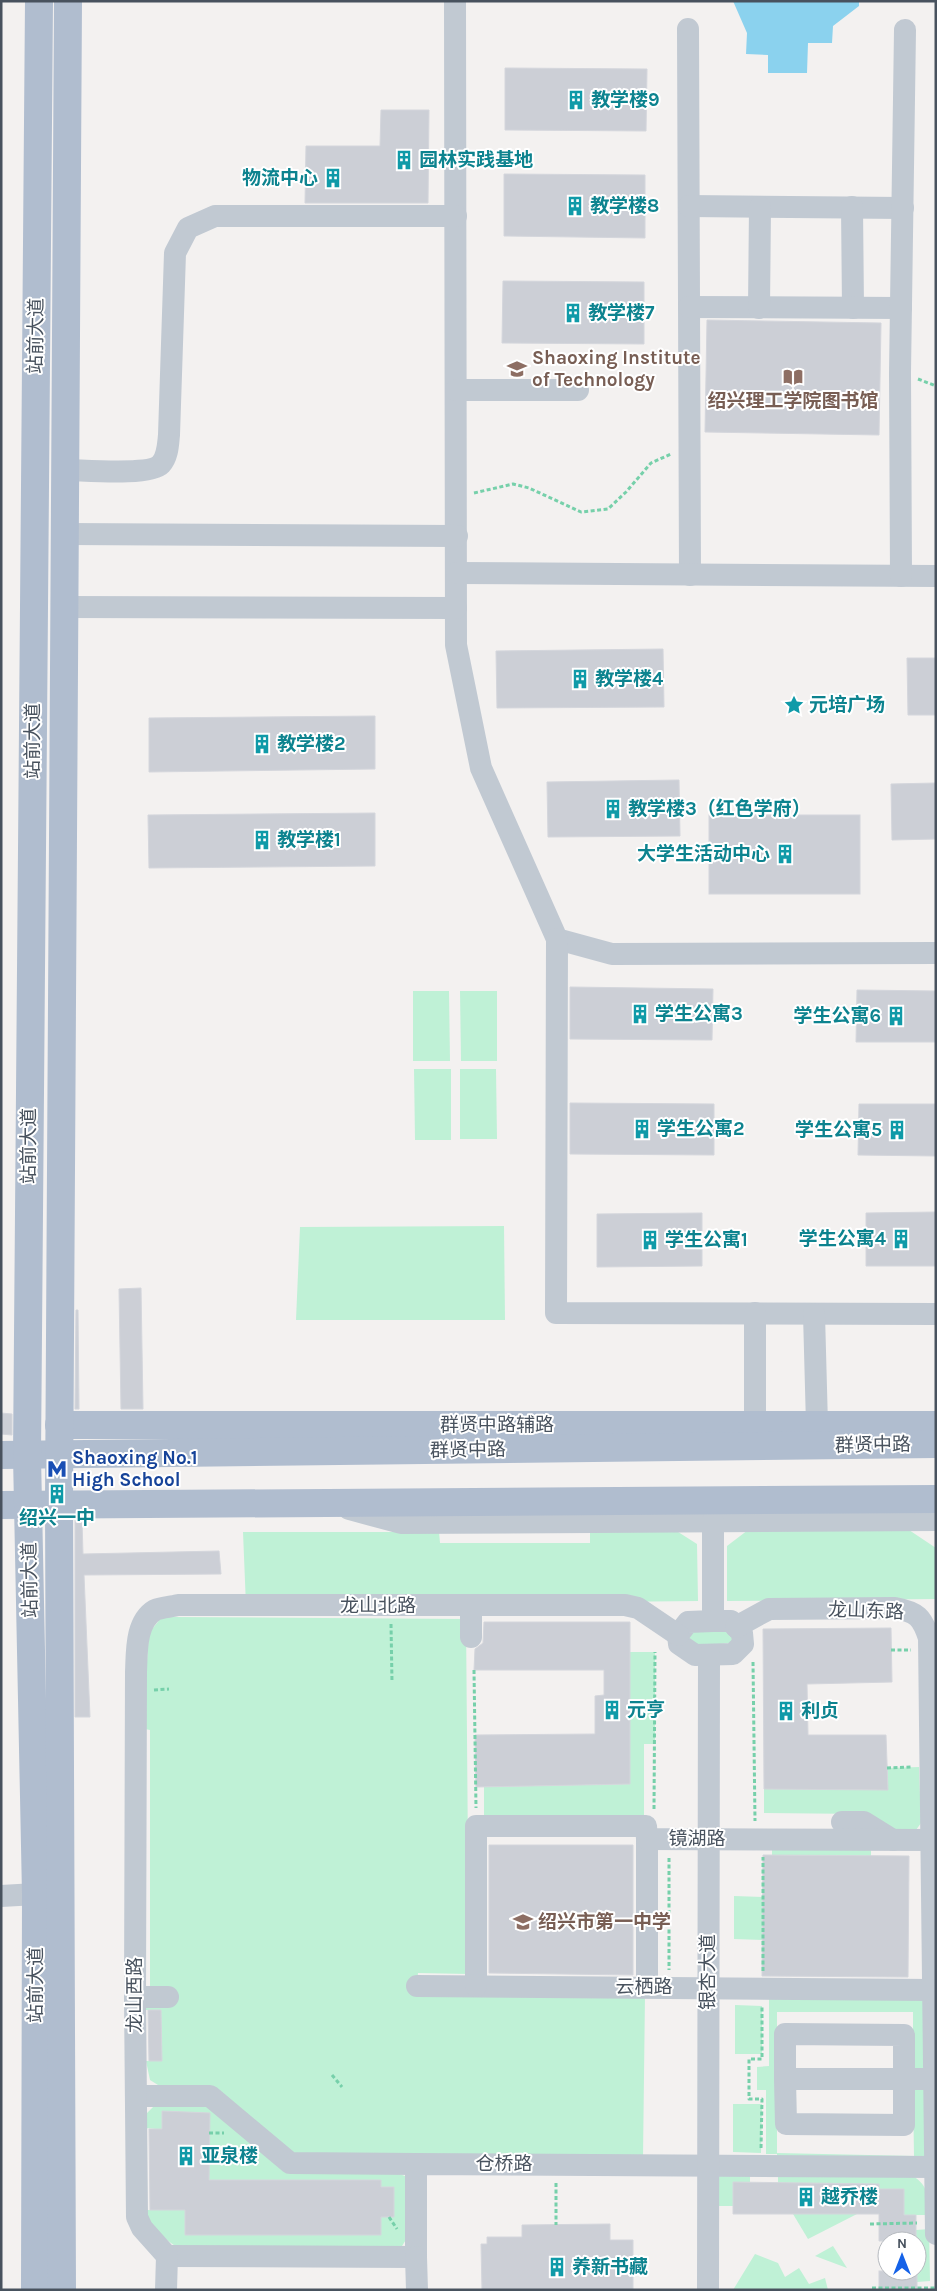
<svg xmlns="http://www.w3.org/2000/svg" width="937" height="2291" font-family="Karla,'Noto Sans SC',sans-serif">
<rect width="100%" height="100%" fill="#f3f1f0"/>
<g fill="#bff1d6">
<path d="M413,991H449L450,1061H413Z"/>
<path d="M460,991H497V1061H461Z"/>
<path d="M414,1069H451V1140H415Z"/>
<path d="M460,1069H496L497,1139H460Z"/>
<path d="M504,1226L505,1320H296L300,1227Z"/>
<path d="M675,1530L697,1544L698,1601L246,1606L243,1532H439L440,1543H590V1531Z"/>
<path d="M748,1530H909L936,1548V1599L727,1601V1546Z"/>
<path d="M172,1617L466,1619L469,1974L418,1973L417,1986L645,1995L643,2158L287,2156L216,2089L158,2085L150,2080L146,2061H161L160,2010H145L150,1988V1730L145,1729V1690L149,1633L161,1618Z"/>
<path d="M729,1631L738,1642L691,1647L685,1635L691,1632Z"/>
<path d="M630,1652H655V1744H644V1818H484V1787L630,1784Z"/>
<path d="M919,1767L921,1823L916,1830L896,1833L864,1814L764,1813V1789L888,1790L887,1768Z"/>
<path d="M772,1844L871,1845V1856L772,1855Z"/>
<path d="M734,1896L763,1897V1940L734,1939Z"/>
<path d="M769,1998L925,1999L926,2071H913V2012H777V2153L914,2156L913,2089H924L925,2162L777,2163V2154H766V2090H757V2067L769,2066Z"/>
<path d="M735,2005L762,2006V2054H735Z"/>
<path d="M159,2101H210L287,2167L388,2170L405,2176L410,2233L399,2251L185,2252C170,2243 148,2228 145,2210H157L156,2129L145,2128L144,2116Z"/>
<path d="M733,2104H762L761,2153L733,2152Z"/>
<path d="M778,2172L909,2173C929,2186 928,2193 928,2215H904V2189H879V2184L778,2183Z"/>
<path d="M715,2173L750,2174V2182L733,2183V2206H714Z"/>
<path d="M793,2214H857L808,2239Z"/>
<path d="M929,2229L930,2281L917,2282L916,2230Z"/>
<path d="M833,2246L847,2268L815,2256Z"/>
<path d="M755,2254L778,2263L785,2277L799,2268L809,2284L825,2278L828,2290H733Z"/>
</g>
<path fill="#8bd2ee" d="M733,1H859V6L833,26L832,43H808L807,73H768V55L746,54L747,33Z"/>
<g fill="#cccfd6" stroke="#d4d6dc">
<path d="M505,68L647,69L646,131L505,130Z"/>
<path d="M381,110H429L428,203H305L306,146H380Z"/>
<path d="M504,174L645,175V238L504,236Z"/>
<path d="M503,281L644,282V344L502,343Z"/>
<path d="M707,320L881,323L879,435L705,432Z"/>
<path d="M663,649L664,707L497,708L496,651Z"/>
<path d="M907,658H936V715H908Z"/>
<path d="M375,716V769L149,772V718Z"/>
<path d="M679,780L680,836L548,837L547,782Z"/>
<path d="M936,783V839L892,840L891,784Z"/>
<path d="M375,813V866L149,868L148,815Z"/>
<rect x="709" y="815" width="151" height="79"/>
<path d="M570,987L713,989L712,1040L570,1039Z"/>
<path d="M857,990L936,991V1042H856Z"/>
<path d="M570,1103L714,1104V1155L570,1154Z"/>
<path d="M859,1104H936V1156L858,1155Z"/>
<path d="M936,1212V1266H866V1213Z"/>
<path d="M702,1213V1266L597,1267V1214Z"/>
<path d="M141,1288L143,1409H121L119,1289Z"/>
<path d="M76,1310H78L79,1409H75Z"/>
<path d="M1,1413L12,1414V1435L1,1434Z"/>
<path d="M75,1520H82L83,1554L219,1551L221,1574L84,1575L90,1717H75Z"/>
<path d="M484,1622H630V1784L476,1787L475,1735L595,1734V1696L604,1695V1670H474L475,1649L483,1643Z"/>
<path d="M891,1628L892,1682L807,1684L808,1735H886L888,1790L764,1789L763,1629Z"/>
<path d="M489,1845H633V1975L489,1973Z"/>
<path d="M763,1855L909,1856L908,1977L762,1976Z"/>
<path d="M148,2010H161L162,2061H149Z"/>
<path d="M162,2111L210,2113L209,2180H381V2187H394V2217H381V2235H185V2210H150L149,2129H162Z"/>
<path d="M733,2182L879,2184V2189H904V2215H916V2241H879V2214H733Z"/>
<path d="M610,2224V2240H633V2290H482L481,2244H487V2237H522V2225Z"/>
<rect x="879" y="2271" width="38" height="19"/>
</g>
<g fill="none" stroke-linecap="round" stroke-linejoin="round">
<g stroke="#76d0aa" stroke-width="3" stroke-dasharray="4 2.5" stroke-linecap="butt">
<path d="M918,379L936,386"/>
<path d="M474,493L513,484L529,488L581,512L608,509L626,492L651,463L671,454"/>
<path d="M391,1624L392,1682"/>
<path d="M891,1650H911"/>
<path d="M753,1662L755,1821"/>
<path d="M474,1670L476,1808"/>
<path d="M154,1690L169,1689"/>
<path d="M887,1768L912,1767"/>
<path d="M654,1809L655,1652"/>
<path d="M669,1858V1970"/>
<path d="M763,1971V1857"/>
<path d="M332,2075L342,2087"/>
<path d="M209,2133H224"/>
<path d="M761,2148L762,2099H749V2059H762V2007"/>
<path d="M556,2183V2225"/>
<path d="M389,2217L397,2229"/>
<path d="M870,2224L917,2223"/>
<path d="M872,2288H936"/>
</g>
<g stroke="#c1c9d2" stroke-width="22">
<path d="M455,1L456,645L481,768L557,939L612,954L936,953"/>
<path d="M688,29L690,575"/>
<path d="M689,206L903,208"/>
<path d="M852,207L853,308"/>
<path d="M689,307L901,308"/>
<path d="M759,308L760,207"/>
<path d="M456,390H578"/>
<path d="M65,470C83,470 150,476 161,464C168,456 168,444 169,435L175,253L188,228L215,216H456"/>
<path d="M65,534L457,536"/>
<path d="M457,573L936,576"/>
<path d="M901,576L900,373L905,30"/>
<path d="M65,607L456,608"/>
<path d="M557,939L556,1313L936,1314"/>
<path d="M755,1313V1425"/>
<path d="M814,1314L817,1425"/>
<path d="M349,1509L401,1523L936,1520"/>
<path d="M713,1521V1621H731L742,1633L743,1644L733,1654L695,1655L679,1644L678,1635L688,1622L713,1621"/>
<path d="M471,1606V1637"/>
<path d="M736,1627L769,1609L895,1608C917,1612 922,1617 929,1638L936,2234"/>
<path d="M842,1822H864L893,1840"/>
<path d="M647,1839V1987"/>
<path d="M1,1896L36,1894"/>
<path d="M417,1986L932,1990"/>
<path d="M476,1986V1826H646L647,1839L936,1840"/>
<path d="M135,1997H168"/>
<path d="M785,2079L786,2124L904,2125V2035L785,2034V2079H933"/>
<path d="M136,2096H210L290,2163L416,2164"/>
<path d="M167,2256L416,2257V2164L935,2167"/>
<path d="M416,2257L417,2290"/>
<path d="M166,2290L167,2256L142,2228L137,2217L135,1997L136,1672C137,1653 135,1622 155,1610C161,1607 171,1607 178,1605H625L638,1608L678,1635"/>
<path d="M708,2290L709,1655"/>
</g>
<g stroke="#b0bdcf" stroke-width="28">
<path d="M59,1425H936"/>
<path d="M1,1455L936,1444"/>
<path d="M1,1505L936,1499"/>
<path d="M35,2290L36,1894L27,1456L39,1"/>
<path d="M62,2290L59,1504L68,1"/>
</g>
</g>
<defs>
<symbol id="building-bare" viewBox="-9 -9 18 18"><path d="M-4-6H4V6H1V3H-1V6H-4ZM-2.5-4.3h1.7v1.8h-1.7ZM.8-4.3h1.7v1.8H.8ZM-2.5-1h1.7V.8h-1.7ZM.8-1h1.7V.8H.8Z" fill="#0f9aa8" stroke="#fff" stroke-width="2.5" paint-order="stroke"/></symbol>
<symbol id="university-bare" viewBox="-9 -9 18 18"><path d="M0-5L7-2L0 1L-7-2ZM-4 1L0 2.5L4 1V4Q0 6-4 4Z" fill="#8d6e63" stroke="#fff" stroke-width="2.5" paint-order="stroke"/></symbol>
<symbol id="library-bare" viewBox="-9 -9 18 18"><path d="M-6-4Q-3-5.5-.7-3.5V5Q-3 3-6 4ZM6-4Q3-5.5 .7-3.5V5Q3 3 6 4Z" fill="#8d6e63" stroke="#fff" stroke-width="2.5" paint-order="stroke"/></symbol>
<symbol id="sight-bare" viewBox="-9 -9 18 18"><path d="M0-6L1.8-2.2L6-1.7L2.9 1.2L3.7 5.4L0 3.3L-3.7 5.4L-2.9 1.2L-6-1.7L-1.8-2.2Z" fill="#0f9aa8" stroke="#fff" stroke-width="2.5" paint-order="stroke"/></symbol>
<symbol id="metro-bare" viewBox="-9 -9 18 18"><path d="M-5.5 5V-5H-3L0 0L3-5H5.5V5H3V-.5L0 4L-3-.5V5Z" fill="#1a4fb4" stroke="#fff" stroke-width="2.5" paint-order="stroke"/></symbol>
<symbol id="school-bare" viewBox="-9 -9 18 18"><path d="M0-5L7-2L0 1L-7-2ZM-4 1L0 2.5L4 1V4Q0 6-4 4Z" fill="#8d6e63" stroke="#fff" stroke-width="2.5" paint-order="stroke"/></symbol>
</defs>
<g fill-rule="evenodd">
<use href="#building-bare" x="562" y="86" width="28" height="28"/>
<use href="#building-bare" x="390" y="146" width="28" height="28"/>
<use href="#building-bare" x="319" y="164" width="28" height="28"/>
<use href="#building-bare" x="561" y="192" width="28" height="28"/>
<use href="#building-bare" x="559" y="299" width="28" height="28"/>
<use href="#university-bare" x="503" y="355" width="28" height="28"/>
<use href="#library-bare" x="779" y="363" width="28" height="28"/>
<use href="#building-bare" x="566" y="665" width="28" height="28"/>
<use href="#sight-bare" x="780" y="691" width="28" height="28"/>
<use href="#building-bare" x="248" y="730" width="28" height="28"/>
<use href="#building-bare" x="599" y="795" width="28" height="28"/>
<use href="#building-bare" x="248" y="826" width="28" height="28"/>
<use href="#building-bare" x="771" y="840" width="28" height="28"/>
<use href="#building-bare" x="626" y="1000" width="28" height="28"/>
<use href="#building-bare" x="882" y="1002" width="28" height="28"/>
<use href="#building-bare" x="628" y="1115" width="28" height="28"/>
<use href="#building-bare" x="883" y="1116" width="28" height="28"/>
<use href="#building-bare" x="887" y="1225" width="28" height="28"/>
<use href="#building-bare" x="636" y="1226" width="28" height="28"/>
<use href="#metro-bare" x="43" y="1455" width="28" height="28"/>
<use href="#building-bare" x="43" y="1480" width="28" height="28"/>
<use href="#building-bare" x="598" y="1696" width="28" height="28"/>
<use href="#building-bare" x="772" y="1697" width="28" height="28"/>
<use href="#school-bare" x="509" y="1908" width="28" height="28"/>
<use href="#building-bare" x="172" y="2142" width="28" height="28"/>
<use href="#building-bare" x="792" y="2183" width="28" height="28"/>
<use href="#building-bare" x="543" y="2253" width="28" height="28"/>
</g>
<g text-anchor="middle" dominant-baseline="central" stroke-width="4" stroke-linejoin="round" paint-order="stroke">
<g font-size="19" font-weight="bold" fill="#0d838f" stroke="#fff" text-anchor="start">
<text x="591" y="100">教学楼9</text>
<text x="419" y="160">园林实践基地</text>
<text x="318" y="178" text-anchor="end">物流中心</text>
<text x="590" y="206">教学楼8</text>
<text x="588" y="313">教学楼7</text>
<text x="595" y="679">教学楼4</text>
<text x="809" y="705">元培广场</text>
<text x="277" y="744">教学楼2</text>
<text x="628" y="809">教学楼3（红色学府）</text>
<text x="277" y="840">教学楼1</text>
<text x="770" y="854" text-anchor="end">大学生活动中心</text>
<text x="655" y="1014">学生公寓3</text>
<text x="881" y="1016" text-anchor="end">学生公寓6</text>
<text x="657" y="1129">学生公寓2</text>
<text x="882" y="1130" text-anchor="end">学生公寓5</text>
<text x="886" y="1239" text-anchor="end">学生公寓4</text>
<text x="665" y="1240">学生公寓1</text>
<text x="57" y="1518" text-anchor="middle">绍兴一中</text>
<text x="627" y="1710">元亨</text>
<text x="801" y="1711">利贞</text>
<text x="201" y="2156">亚泉楼</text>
<text x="821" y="2197">越乔楼</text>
<text x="572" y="2267">养新书藏</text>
</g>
<g font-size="19" fill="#48525e" stroke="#fff">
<text transform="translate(36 336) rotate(-89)">站前大道</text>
<text transform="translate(33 741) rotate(-90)">站前大道</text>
<text transform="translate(29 1146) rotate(-90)">站前大道</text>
<text x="497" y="1425">群贤中路辅路</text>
<text transform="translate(873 1445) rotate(-1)">群贤中路</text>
<text transform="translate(468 1450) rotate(-1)">群贤中路</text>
<text transform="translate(30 1580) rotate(-91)">站前大道</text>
<text x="378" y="1606">龙山北路</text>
<text transform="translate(866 1611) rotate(2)">龙山东路</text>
<text x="697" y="1839">镜湖路</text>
<text transform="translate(708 1972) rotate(-90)">银杏大道</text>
<text transform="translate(36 1985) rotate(-90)">站前大道</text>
<text x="644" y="1987">云栖路</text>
<text transform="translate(135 1995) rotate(-90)">龙山西路</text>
<text x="504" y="2164">仓桥路</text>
</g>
<g font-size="19" font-weight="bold" fill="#785e54" stroke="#fff" text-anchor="start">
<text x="532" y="358">Shaoxing Institute<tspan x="532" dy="22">of Technology</tspan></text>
<text x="793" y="401" text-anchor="middle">绍兴理工学院图书馆</text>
<text x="538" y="1922">绍兴市第一中学</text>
</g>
<g font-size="19" font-weight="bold" fill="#164399" stroke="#fff" text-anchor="start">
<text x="72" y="1458">Shaoxing No.1<tspan x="72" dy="22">High School</tspan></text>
</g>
</g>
<rect width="937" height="2291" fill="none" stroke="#48525e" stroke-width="5"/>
<g transform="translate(902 2256)"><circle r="24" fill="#ffffff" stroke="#b6babf"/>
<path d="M0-4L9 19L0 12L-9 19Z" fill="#1562e8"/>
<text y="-8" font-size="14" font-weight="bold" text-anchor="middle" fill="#48525e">N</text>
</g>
</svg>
